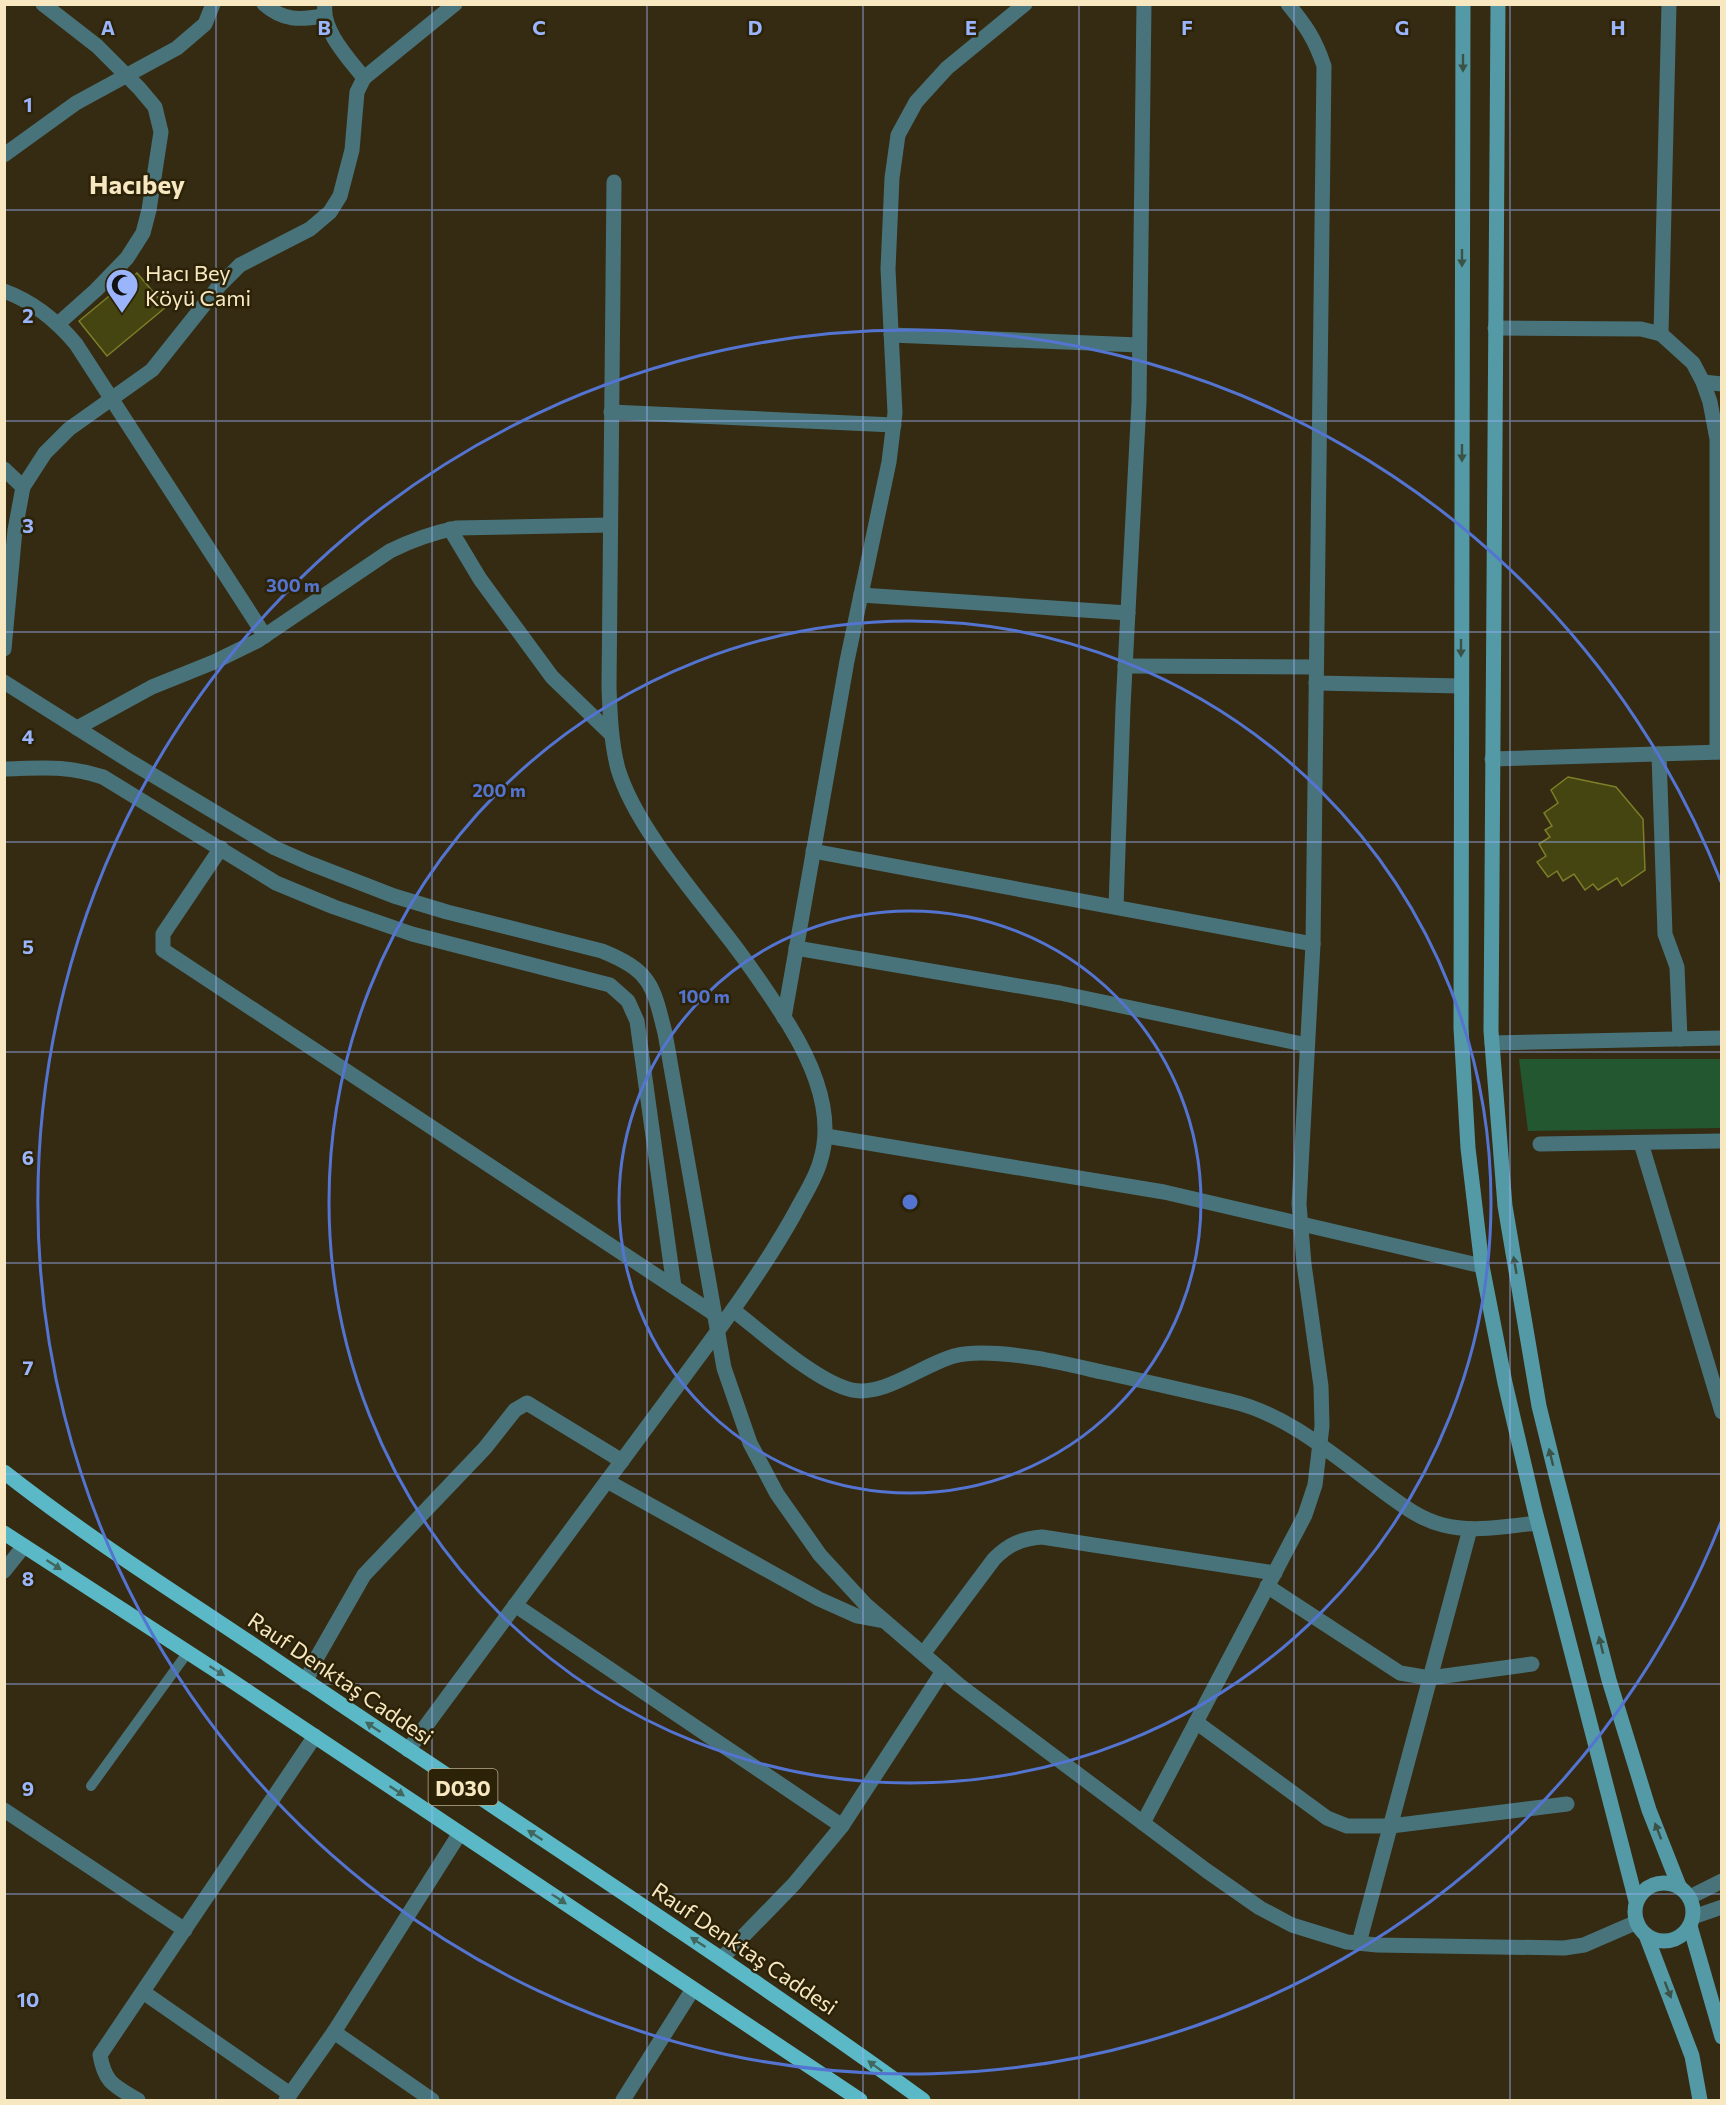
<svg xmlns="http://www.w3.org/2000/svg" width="1726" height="2105" font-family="Commissioner,sans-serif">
<rect width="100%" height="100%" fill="#352b12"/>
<path fill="#22572f" d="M1519,1059H1721V1128L1528,1131Z"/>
<g fill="#454511" stroke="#7e7e28" stroke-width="1.5">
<path d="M137,273L166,307L107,356L79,321Z"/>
<path d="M1568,777L1616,787L1643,819L1645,870L1622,886L1617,878L1598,890L1593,884L1585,890L1574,874L1563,881L1557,871L1548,877L1537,862L1546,856L1539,844L1550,837L1545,830L1552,826L1544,813L1558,803L1551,790Z"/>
</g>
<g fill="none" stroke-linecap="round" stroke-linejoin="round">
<path stroke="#49737a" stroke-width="10" d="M91,1786L188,1652"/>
<g stroke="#49737a" stroke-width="15">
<path d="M43,4L97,46L139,88L155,107L161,132L149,210L143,233L127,258L96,290L59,323"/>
<path d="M264,4C283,21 300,20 323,16"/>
<path d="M325,4C321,30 349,59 364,78"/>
<path d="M4,155L76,103L177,48L205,24L213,4"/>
<path d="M4,291C34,302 56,320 76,344L265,636"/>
<path d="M1495,328L1641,329L1661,334L1693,363L1703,382L1710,402L1717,439V752"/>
<path d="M1661,334L1669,4"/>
<path d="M891,335L1139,345"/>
<path d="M1703,382L1722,384"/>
<path d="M611,412L894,425"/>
<path d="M4,469L23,487"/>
<path d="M450,529L480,579L552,677L611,734"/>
<path d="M861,595L1128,613"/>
<path d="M4,649L15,530L23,487L45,453L69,429L152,370L219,286L240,265L310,229L330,212L340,196L352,150L357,92L364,78L455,4"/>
<path d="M1125,666L1316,667"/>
<path d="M4,682L131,762L275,848L309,863L394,896L447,912L602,951C651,971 653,985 665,1033L724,1368L750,1443L777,1494L820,1555L866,1605L959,1685L1207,1871L1260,1908L1292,1925L1347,1942L1377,1945L1564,1948L1584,1945L1637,1922"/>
<path d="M1316,683L1461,686"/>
<path d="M77,728L152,687L214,662L257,641L390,551C412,540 432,533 456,528L610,525"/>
<path d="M1659,754L1665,934L1677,967L1680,1039"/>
<path d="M1492,759L1722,752"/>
<path d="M4,769C43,768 66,765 103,777L276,883L334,907L412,934L610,985L628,1001L637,1021L674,1287"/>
<path d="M221,848L163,934V950L713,1313"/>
<path d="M813,851L1313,944"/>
<path d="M1116,907L1123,707L1139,402L1144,4"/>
<path d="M796,948L1060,993L1307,1045"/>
<path d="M784,1018L847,661L889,462L895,413L888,269L892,178L898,135L916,102L947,68L1025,4"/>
<path d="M1492,1043L1722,1038"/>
<path d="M826,1136L1164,1192L1482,1266"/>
<path d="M1641,1143L1722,1412"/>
<path d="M1540,1144L1722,1141"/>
<path d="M733,1310C763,1333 816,1382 852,1390C884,1397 924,1364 954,1356C962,1354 973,1353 981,1353C1022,1353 1062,1363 1102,1372C1144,1381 1187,1391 1230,1401C1285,1413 1332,1454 1377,1487C1398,1502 1418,1519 1443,1525C1474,1533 1507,1526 1538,1523"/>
<path d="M607,1481L819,1599L857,1616L884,1621"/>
<path d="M4,1571L24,1546"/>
<path d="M1267,1586L1400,1673L1430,1678L1532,1664"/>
<path d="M515,1605L842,1826"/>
<path d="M923,1654L994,1559C1009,1544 1021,1539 1042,1537L1275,1573"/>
<path d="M306,1682L316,1659L364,1575L485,1448L515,1410L527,1403L622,1461"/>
<path d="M1196,1722L1327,1818L1347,1826H1391L1567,1804"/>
<path d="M408,1750C498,1628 588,1507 678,1385C719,1329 761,1274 795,1213C803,1197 815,1180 820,1162C835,1116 813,1064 789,1025C768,992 745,958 720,927C686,883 634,822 618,769C611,742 610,715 609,687L614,182"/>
<path d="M4,1810L185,1930"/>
<path d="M1143,1823L1305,1515L1315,1485L1322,1426L1321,1386L1304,1264L1299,1204L1313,944L1324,66C1315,39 1306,26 1288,4"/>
<path d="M1690,1897L1722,1881"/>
<path d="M1693,1917L1722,1907"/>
<path d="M1359,1943L1470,1529"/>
<path d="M722,1958L794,1884L842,1826L943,1671"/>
<path d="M143,1992L290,2094"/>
<path d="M334,2032L432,2100"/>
<path d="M138,2100C115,2086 105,2084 100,2055L315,1736"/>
<path d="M286,2100L334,2032L460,1833"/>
<path d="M623,2100L693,1989"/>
</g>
<g stroke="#549aa6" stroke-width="15">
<path d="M1463,4L1461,1028L1468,1148L1482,1266L1505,1383L1535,1511L1636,1901"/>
<path d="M1498,4L1491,1031L1505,1206L1539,1406L1555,1471L1609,1680L1649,1810L1679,1886"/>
<circle cx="1664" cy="1912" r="29"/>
<path d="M1690,1926L1722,2037"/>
<path d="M1646,1935L1692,2056L1700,2100"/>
</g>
<g stroke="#5bb9c7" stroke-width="15">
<path d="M4,1472C89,1539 181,1596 271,1657C488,1805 710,1946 923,2100"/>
<path d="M4,1533L226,1677L860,2100"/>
</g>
</g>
<defs><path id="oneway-solid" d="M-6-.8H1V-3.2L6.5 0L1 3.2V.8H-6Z" transform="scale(1.5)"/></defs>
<g fill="#3b5247">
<use href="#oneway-solid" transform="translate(1463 63) rotate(90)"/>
<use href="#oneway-solid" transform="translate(1462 258) rotate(90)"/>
<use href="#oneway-solid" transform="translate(1462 453) rotate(90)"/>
<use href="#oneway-solid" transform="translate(1461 648) rotate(90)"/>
<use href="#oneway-solid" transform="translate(1515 1265) rotate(-100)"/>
<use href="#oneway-solid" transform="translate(1551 1457) rotate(-104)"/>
<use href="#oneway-solid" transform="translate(1601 1645) rotate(-104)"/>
<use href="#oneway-solid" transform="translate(1658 1831) rotate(-111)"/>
<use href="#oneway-solid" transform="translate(1668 1990) rotate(69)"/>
</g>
<g fill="#41665e">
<use href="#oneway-solid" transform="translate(54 1565) rotate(33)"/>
<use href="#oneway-solid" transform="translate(217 1671) rotate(33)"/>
<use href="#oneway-solid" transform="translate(373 1727) rotate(-146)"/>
<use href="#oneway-solid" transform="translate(397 1791) rotate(34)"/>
<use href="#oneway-solid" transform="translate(535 1835) rotate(-147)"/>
<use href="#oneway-solid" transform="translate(559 1899) rotate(34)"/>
<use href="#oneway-solid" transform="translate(698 1942) rotate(-147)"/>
<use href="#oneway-solid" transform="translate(875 2066) rotate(-144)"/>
</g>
<path fill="none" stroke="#9bb5fd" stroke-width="1.5" stroke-opacity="0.55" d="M216,4V2100M432,4V2100M647,4V2100M863,4V2100M1079,4V2100M1294,4V2100M1510,4V2100M4,210H1722M4,421H1722M4,632H1722M4,842H1722M4,1052H1722M4,1263H1722M4,1474H1722M4,1684H1722M4,1894H1722"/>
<g fill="none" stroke="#5474d2" stroke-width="3">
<circle cx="910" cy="1202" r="291"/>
<circle cx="910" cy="1202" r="581"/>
<path d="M1721 1522A872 872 0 1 1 1721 882"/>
</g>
<defs>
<symbol id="mosque-pin" viewBox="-11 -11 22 30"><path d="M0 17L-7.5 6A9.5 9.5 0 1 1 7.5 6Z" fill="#9bb5fd" stroke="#2b2208"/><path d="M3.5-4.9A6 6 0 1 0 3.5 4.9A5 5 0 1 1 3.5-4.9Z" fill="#111"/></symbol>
</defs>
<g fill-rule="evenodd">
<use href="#mosque-pin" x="103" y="266" width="38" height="52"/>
</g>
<g text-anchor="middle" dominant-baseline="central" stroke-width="5" stroke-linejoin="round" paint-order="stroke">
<rect fill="#2b2208" stroke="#baad8a" stroke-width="1.5" x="428.5" y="1769" width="69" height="36" rx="4.5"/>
<g font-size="21" font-weight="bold" fill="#f8e8c1">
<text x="463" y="1787">D030</text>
</g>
<g font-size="22" fill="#f8e8c1" stroke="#2b2208" text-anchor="start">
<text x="145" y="272">Hacı Bey<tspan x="145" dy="25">Köyü Cami</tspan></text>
</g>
<g font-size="22" fill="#f8e8c1" stroke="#2b2208">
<text transform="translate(341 1678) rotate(34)">Rauf Denktaş Caddesi</text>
<text transform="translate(745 1948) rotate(34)">Rauf Denktaş Caddesi</text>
</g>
<g font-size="26" font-weight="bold" fill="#f8e8c1" stroke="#2b2208">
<text x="137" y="183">Hacıbey</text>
</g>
</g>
<g font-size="20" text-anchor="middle" font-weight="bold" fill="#9bb5fd" stroke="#2b2208" stroke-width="5" stroke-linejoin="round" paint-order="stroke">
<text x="108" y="35">A</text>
<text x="324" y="35">B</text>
<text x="539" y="35">C</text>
<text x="755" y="35">D</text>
<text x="971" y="35">E</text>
<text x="1187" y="35">F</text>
<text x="1402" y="35">G</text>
<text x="1618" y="35">H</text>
<text x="28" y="112">1</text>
<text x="28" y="323">2</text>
<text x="28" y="533">3</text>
<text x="28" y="744">4</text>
<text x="28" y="954">5</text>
<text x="28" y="1165">6</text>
<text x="28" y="1375">7</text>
<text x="28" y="1586">8</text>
<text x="28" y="1796">9</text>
<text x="28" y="2007">10</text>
</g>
<circle cx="910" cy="1202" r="9" fill="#5474d2" stroke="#2b2208" stroke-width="3"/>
<g font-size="18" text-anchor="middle" font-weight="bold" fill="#5474d2" stroke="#2b2208" stroke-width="5" stroke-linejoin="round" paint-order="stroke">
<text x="293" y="592">300 m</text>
<text x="499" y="797">200 m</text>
<text x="704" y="1003">100 m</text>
</g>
<rect width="1726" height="2105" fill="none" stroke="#f8e8c1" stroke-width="12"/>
</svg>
